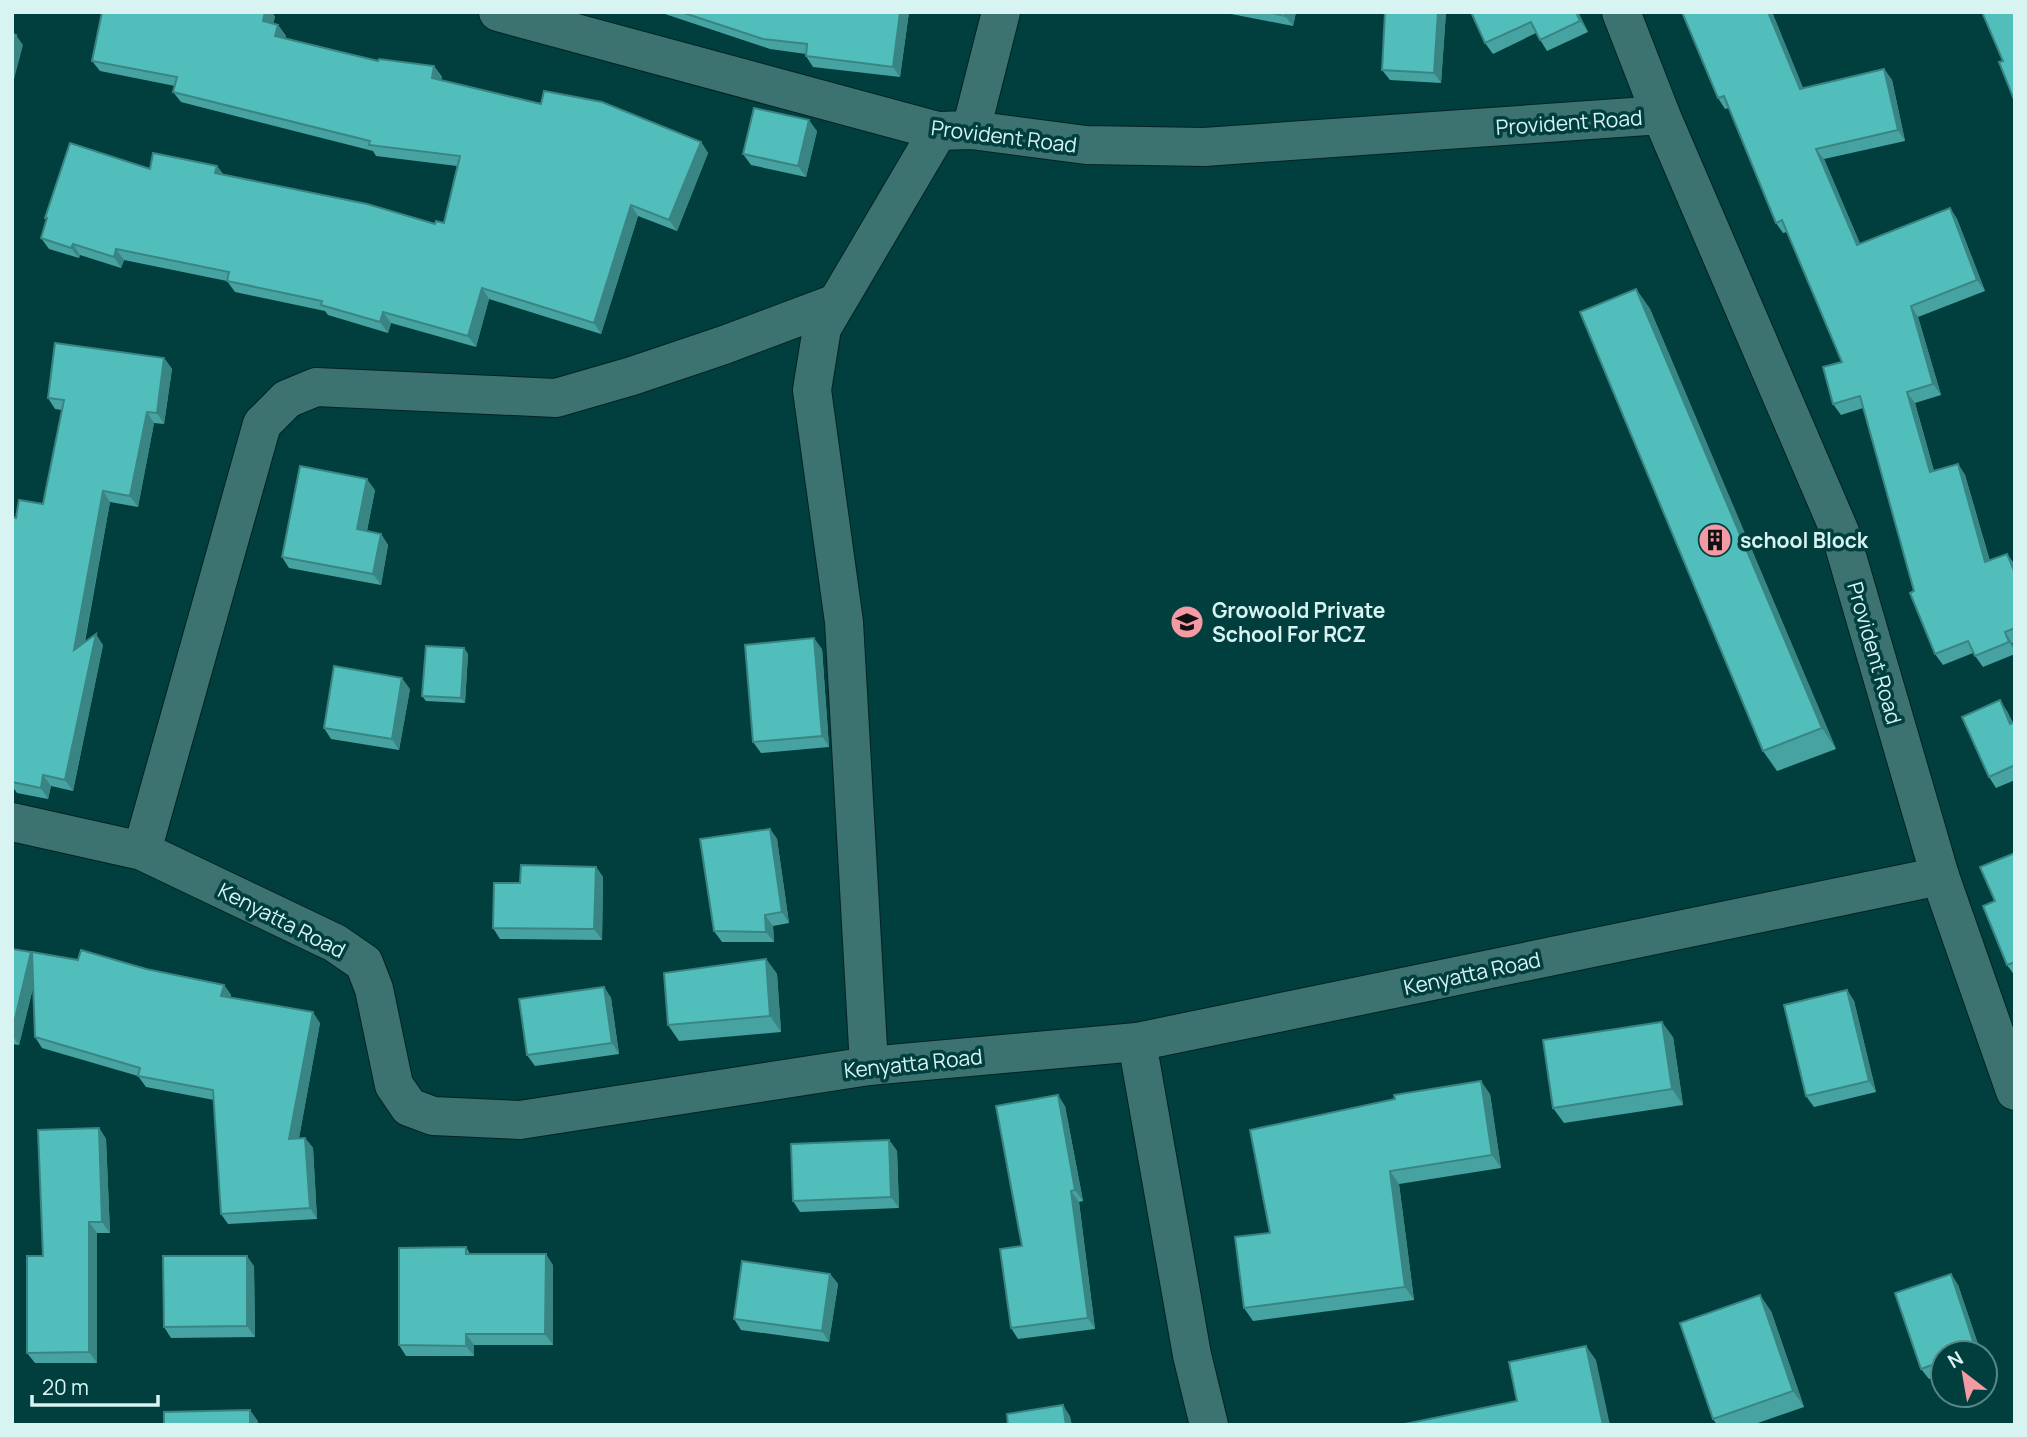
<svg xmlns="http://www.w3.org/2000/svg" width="2027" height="1437" font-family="Manrope,sans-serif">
<rect width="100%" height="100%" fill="#003f3e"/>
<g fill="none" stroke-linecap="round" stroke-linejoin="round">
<defs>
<g id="street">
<path d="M498,12L938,131L971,130L1086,145L1204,147L1661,115"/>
<path d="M1621,12L1661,115L1840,532L1940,876L2015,1091"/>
<path d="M971,130L1001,12"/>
<path d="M12,822L142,851L335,943L364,963L374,989L394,1085L409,1107L433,1116L520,1120L869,1066L1137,1042L1940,876"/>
<path d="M142,851L262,424L287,399L316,387L556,398L632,376L724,345L836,303"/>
<path d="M1137,1042L1192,1355L1209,1425"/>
<path d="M869,1066L844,622L812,390L822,328L938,131"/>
</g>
</defs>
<use href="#street" stroke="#052222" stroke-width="40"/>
<use href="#street" stroke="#3c7270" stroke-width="38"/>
</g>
<g fill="#47a3a1">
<path d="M102,12H272L275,17L273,24L278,25L286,36L285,39L378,61L434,66L442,77L441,80L701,142L708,153L677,231L638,216L601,334L489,299L476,347L391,323L388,333L328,315L325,311L235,292L227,281L124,260L121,268L80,255L79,258L49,249L41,238L47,220L45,218L150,169L217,166L223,174L435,224L444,223L457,166L376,156L373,151L181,102L173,92L175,86L100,71L92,61Z"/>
<path d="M659,12H909L900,77L813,67L806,56V54L770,49Z"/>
<path d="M1221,12H1296L1293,26Z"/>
<path d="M1385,12H1446L1441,83L1390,80L1382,70Z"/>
<path d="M1471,12H1578L1588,32L1547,51L1536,33L1493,54L1485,43Z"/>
<path d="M1682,12H1772L1803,88L1884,69L1892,80L1905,141L1824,159L1860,244L1950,208L1957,219L1985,291L1918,317L1941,395L1915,403L1934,471L1958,464L1965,475L1990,561L2007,554L2015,565V642L2012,643L2015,649V654L1983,667L1973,653L1943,665L1935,654L1914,591L1863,408L1841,415L1833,404L1842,362L1787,232L1783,233L1776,223L1729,108L1725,109L1718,98Z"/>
<path d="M817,131L806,177L751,165L743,154Z"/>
<path d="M1636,289L1650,309L1836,749L1777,771L1763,751Z"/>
<path d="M164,358L172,369L164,424L154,423L138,507L110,502L85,642L103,645L73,791L51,786L48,799L17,793L12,786V517L16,518L43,504L62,410L55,409L48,398Z"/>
<path d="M375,490L367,531L381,534L388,545L381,585L289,568L282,557Z"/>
<path d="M464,648L468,654L465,703L426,701L422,696Z"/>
<path d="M822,649L829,747L761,753L753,742Z"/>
<path d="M410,689L399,750L331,739L324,728Z"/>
<path d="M2007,711L2013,723L2015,722V780L1996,788L1989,777Z"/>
<path d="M770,829L777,839L789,923L773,926L774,942H722L714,931Z"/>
<path d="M2015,853V976L2007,965L1995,901Z"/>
<path d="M596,867L603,877L602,940L500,939L493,928L520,883Z"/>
<path d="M12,949L78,960L146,969L224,985L231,995V998L320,1023L299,1138H305L313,1148L317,1219L228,1224L221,1214L214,1100L146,1087L138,1076L42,1048L35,1037L33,988L19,1045L12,1044Z"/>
<path d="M766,959L777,974L781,1032L679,1041L668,1025Z"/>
<path d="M604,987L611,998L619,1054L535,1066L527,1055Z"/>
<path d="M1847,990L1854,1001L1876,1092L1814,1107L1806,1096Z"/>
<path d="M1673,1037L1683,1105L1564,1123L1553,1108Z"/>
<path d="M1490,1094L1501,1168L1399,1184L1414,1300L1253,1321L1244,1308L1270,1233Z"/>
<path d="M1065,1106L1083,1201L1079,1202L1095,1329L1018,1339L1011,1328L1022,1246Z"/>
<path d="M99,1128L106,1139L110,1233H97V1363H35L27,1353L43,1256Z"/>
<path d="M889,1140L897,1151L899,1208L800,1212L793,1201Z"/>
<path d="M466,1247L470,1254L553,1265V1345H474V1356H406L399,1345Z"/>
<path d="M254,1266L255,1337L171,1338L164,1327Z"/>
<path d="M830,1274L838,1284L829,1342L741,1330L734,1319Z"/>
<path d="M1951,1274L1958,1285L1981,1353H1943V1375L1929,1379L1921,1369Z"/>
<path d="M1771,1311L1804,1407L1752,1425H1717L1713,1419Z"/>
</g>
<g fill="#398583">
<path d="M265,12H272L275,17L270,31L263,21Z"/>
<path d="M900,12H909L900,77L893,67Z"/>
<path d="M1286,12H1296L1293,26L1285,16Z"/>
<path d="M1438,12H1446L1441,83L1434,73Z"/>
<path d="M1576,12H1578L1588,32L1580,21Z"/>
<path d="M1768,12H1772L1808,100L1800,89Z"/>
<path d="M278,25L286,36L283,47L275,36Z"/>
<path d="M16,35L23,45L12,87V49Z"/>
<path d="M434,66L442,77L440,89L432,78Z"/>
<path d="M1884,69L1892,80L1905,141L1898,130Z"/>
<path d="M809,120L817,131L806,177L798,166Z"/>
<path d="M701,142L708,153L677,231L669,220Z"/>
<path d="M1816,149L1824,159L1865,255L1857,245Z"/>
<path d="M217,166L224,177L215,173Z"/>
<path d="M631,205L638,216L601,334L594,323Z"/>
<path d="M1950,208L1957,219L1985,291L1977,280Z"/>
<path d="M73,244L80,255L79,258L71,248Z"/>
<path d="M116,249L124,260L121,268L114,257Z"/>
<path d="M482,288L489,299L476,347L468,336Z"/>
<path d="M1636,289L1650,309L1836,749L1822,728Z"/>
<path d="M1911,306L1918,317L1941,395L1933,384Z"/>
<path d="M383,312L391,323L388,333L380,322Z"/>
<path d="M164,358L172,369L164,424L157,413Z"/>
<path d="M1907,392L1915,403L1937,483L1930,472Z"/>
<path d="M147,412L154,423L138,507L130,496Z"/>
<path d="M1958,464L1965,475L1993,573L1985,562Z"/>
<path d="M367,479L375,490L365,540L357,529Z"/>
<path d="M103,491L110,502L81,661L74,650Z"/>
<path d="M381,534L388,545L381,585L373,574Z"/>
<path d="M2007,554L2014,564L2015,573Z"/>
<path d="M2005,632L2012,643L2015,651L2009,642Z"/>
<path d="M96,634L103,645L73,791L65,780Z"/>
<path d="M814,638L822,649L829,747L822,736Z"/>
<path d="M464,648L468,654L465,703L461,698Z"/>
<path d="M402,678L410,689L399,750L392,739Z"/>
<path d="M2000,700L2007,711L2015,728L2010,724Z"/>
<path d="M43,775L51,786L48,799L41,788Z"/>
<path d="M770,829L777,839L789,923L782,912Z"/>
<path d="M596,867L603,877L602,940L594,929Z"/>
<path d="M765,915L773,926L774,942L766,932Z"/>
<path d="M31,952L39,963L19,1045L12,1035V1031Z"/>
<path d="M766,959L777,974L781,1032L770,1016Z"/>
<path d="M224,985L231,995L229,1007L221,996Z"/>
<path d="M604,987L611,998L619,1054L612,1043Z"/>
<path d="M1847,990L1854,1001L1876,1092L1869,1081Z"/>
<path d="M313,1012L320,1023L297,1149L289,1139Z"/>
<path d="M1662,1022L1673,1037L1683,1105L1672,1089Z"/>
<path d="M1481,1081L1490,1094L1501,1168L1492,1155Z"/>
<path d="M1058,1095L1065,1106L1083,1201L1075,1190Z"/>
<path d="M99,1128L106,1139L110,1233L102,1222Z"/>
<path d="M305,1138L313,1148L317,1219L310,1208Z"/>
<path d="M889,1140L897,1151L899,1208L891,1197Z"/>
<path d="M1390,1171L1399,1184L1414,1300L1405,1287Z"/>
<path d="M1071,1191L1079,1202L1095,1329L1088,1318Z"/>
<path d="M89,1222L97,1233V1363L89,1352Z"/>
<path d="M546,1254L553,1265V1345L545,1334Z"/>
<path d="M247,1256L254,1266L255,1337L247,1326Z"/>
<path d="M830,1274L838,1284L829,1342L822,1331Z"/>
<path d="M1951,1274L1958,1285L1981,1353H1978L1976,1350Z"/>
<path d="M1760,1295L1771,1311L1804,1407L1793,1391Z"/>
<path d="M466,1334L474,1345V1356L466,1346Z"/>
<path d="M1586,1346L1596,1360L1610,1425H1603Z"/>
<path d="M1063,1405L1070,1416L1072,1425H1066Z"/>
<path d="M250,1410L258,1421V1425H250Z"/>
</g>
<g fill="#52bebb" stroke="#398583" stroke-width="2">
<path d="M102,12H265L263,21L278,25L275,36L378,61L379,59L434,66L432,78L541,104L544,91L602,102L701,142L669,220L631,205L594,323L482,288L468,336L383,312L380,322L321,305L322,301L227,281L229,272L116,249L114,257L73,244L71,248L41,238L47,218H45L70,143L150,169L153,153L217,166L215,173L367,204L435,224L436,221L444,223L460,156L369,145L370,141L173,92L177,77L92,61Z"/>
<path d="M681,12H900L893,67L806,56L807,44L763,39Z"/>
<path d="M1268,12H1286L1285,16Z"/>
<path d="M1385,12H1438L1434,73L1382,70Z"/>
<path d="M1471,12H1576L1580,21L1540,40L1531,22L1485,43Z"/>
<path d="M1682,12H1768L1800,89L1884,69L1898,130L1816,149L1857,245L1950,208L1977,280L1911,306L1933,384L1907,392L1930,472L1958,464L1985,562L2007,554L2015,573V628L2005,632L2009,642L1975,656L1968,641L1935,654L1910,593L1914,591L1860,396L1833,404L1823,367L1842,362L1782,220L1776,223L1724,96L1718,98Z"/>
<path d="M1982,12H2015V102L1999,62L2003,61Z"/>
<path d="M12,34L16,35L12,49Z"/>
<path d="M754,108L809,120L798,166L743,154Z"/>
<path d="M1636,289L1822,728L1763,751L1580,312Z"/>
<path d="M55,343L164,358L157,413L147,412L130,496L103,491L74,650L96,634L65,780L43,775L41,788L12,782V517L16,518L19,500L43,504L64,400L48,398Z"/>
<path d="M300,466L367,479L357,529L381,534L373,574L282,557Z"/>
<path d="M814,638L822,736L753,742L745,645Z"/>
<path d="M426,646L464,648L461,698L422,696Z"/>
<path d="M334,666L402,678L392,739L324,728Z"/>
<path d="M2000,700L2010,724L2015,722V765L1989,777L1962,717Z"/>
<path d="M770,829L782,912L765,915L766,932L714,931L700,839Z"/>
<path d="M2015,853V962L2007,965L1983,906L1995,901L1980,867Z"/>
<path d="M521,865L596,867L594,929L493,928L494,883H520Z"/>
<path d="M12,949L31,952L12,1031Z"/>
<path d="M81,950L146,969L224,985L221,996L313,1012L289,1139L305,1138L310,1208L221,1214L213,1090L138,1076L140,1068L35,1037L32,952L78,960Z"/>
<path d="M766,959L770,1016L668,1025L664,973Z"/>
<path d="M604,987L612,1043L527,1055L519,999Z"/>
<path d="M1847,990L1869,1081L1806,1096L1784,1005Z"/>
<path d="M1662,1022L1672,1089L1553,1108L1543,1040Z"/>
<path d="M1481,1081L1492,1155L1390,1171L1405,1287L1244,1308L1235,1237L1270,1233L1250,1130L1395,1099L1394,1095Z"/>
<path d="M1058,1095L1075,1190L1071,1191L1088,1318L1011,1328L1000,1249L1022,1246L996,1106Z"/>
<path d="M99,1128L102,1222H89V1352L27,1353V1256H43L38,1130Z"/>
<path d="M889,1140L891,1197L793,1201L791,1144Z"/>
<path d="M466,1247V1254H546L545,1334H466V1346L399,1345V1248Z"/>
<path d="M163,1256H247V1326L164,1327Z"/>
<path d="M742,1261L830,1274L822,1331L734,1319Z"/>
<path d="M1951,1274L1976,1350L1968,1353H1943V1361L1921,1369L1895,1293Z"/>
<path d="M1760,1295L1793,1391L1713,1419L1680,1323Z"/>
<path d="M1586,1346L1603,1425H1400L1517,1401L1509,1362Z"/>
<path d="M1063,1405L1066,1425H1008L1007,1414Z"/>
<path d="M250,1410V1425H164V1412Z"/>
</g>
<defs>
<symbol id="building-disc" viewBox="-11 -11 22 22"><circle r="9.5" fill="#f49aa5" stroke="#003f3e"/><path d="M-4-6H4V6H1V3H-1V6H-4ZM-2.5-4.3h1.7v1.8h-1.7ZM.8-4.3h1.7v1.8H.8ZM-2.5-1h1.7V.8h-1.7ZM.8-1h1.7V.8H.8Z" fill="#111"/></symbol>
<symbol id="school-disc" viewBox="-11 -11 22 22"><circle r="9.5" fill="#f49aa5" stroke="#003f3e"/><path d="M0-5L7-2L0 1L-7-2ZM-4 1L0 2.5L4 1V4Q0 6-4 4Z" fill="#111"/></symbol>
</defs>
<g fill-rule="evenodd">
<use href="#building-disc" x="1696" y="521" width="38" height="38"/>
<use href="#school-disc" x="1168" y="603" width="38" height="38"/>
</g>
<g text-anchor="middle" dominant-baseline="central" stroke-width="7" stroke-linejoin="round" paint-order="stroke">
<g font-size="21" fill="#d8f4f2" stroke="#003f3e">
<text transform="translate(1569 122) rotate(-4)">Provident Road</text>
<text transform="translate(1004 136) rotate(7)">Provident Road</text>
<text transform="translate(1875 653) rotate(74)">Provident Road</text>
<text transform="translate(282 920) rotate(27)">Kenyatta Road</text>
<text transform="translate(1472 973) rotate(-12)">Kenyatta Road</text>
<text transform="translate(913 1063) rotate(-6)">Kenyatta Road</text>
</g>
<g font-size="21" font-weight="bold" fill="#d8f4f2" stroke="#003f3e" text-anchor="start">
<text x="1740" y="540">school Block</text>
<text x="1212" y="610">Growoold Private<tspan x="1212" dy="24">School For RCZ</tspan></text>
</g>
</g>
<rect width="2027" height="1437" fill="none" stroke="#d8f4f2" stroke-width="28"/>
<g transform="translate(1964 1374) rotate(329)"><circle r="33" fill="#003f3e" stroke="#568786" stroke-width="2"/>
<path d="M0-5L12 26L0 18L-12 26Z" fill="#f49aa5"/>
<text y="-10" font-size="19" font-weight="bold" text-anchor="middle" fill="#d8f4f2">N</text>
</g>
<path d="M32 1395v10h126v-10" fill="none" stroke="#d8f4f2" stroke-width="3.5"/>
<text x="42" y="1395" font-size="21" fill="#d8f4f2" stroke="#003f3e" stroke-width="5" paint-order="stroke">20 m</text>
</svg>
